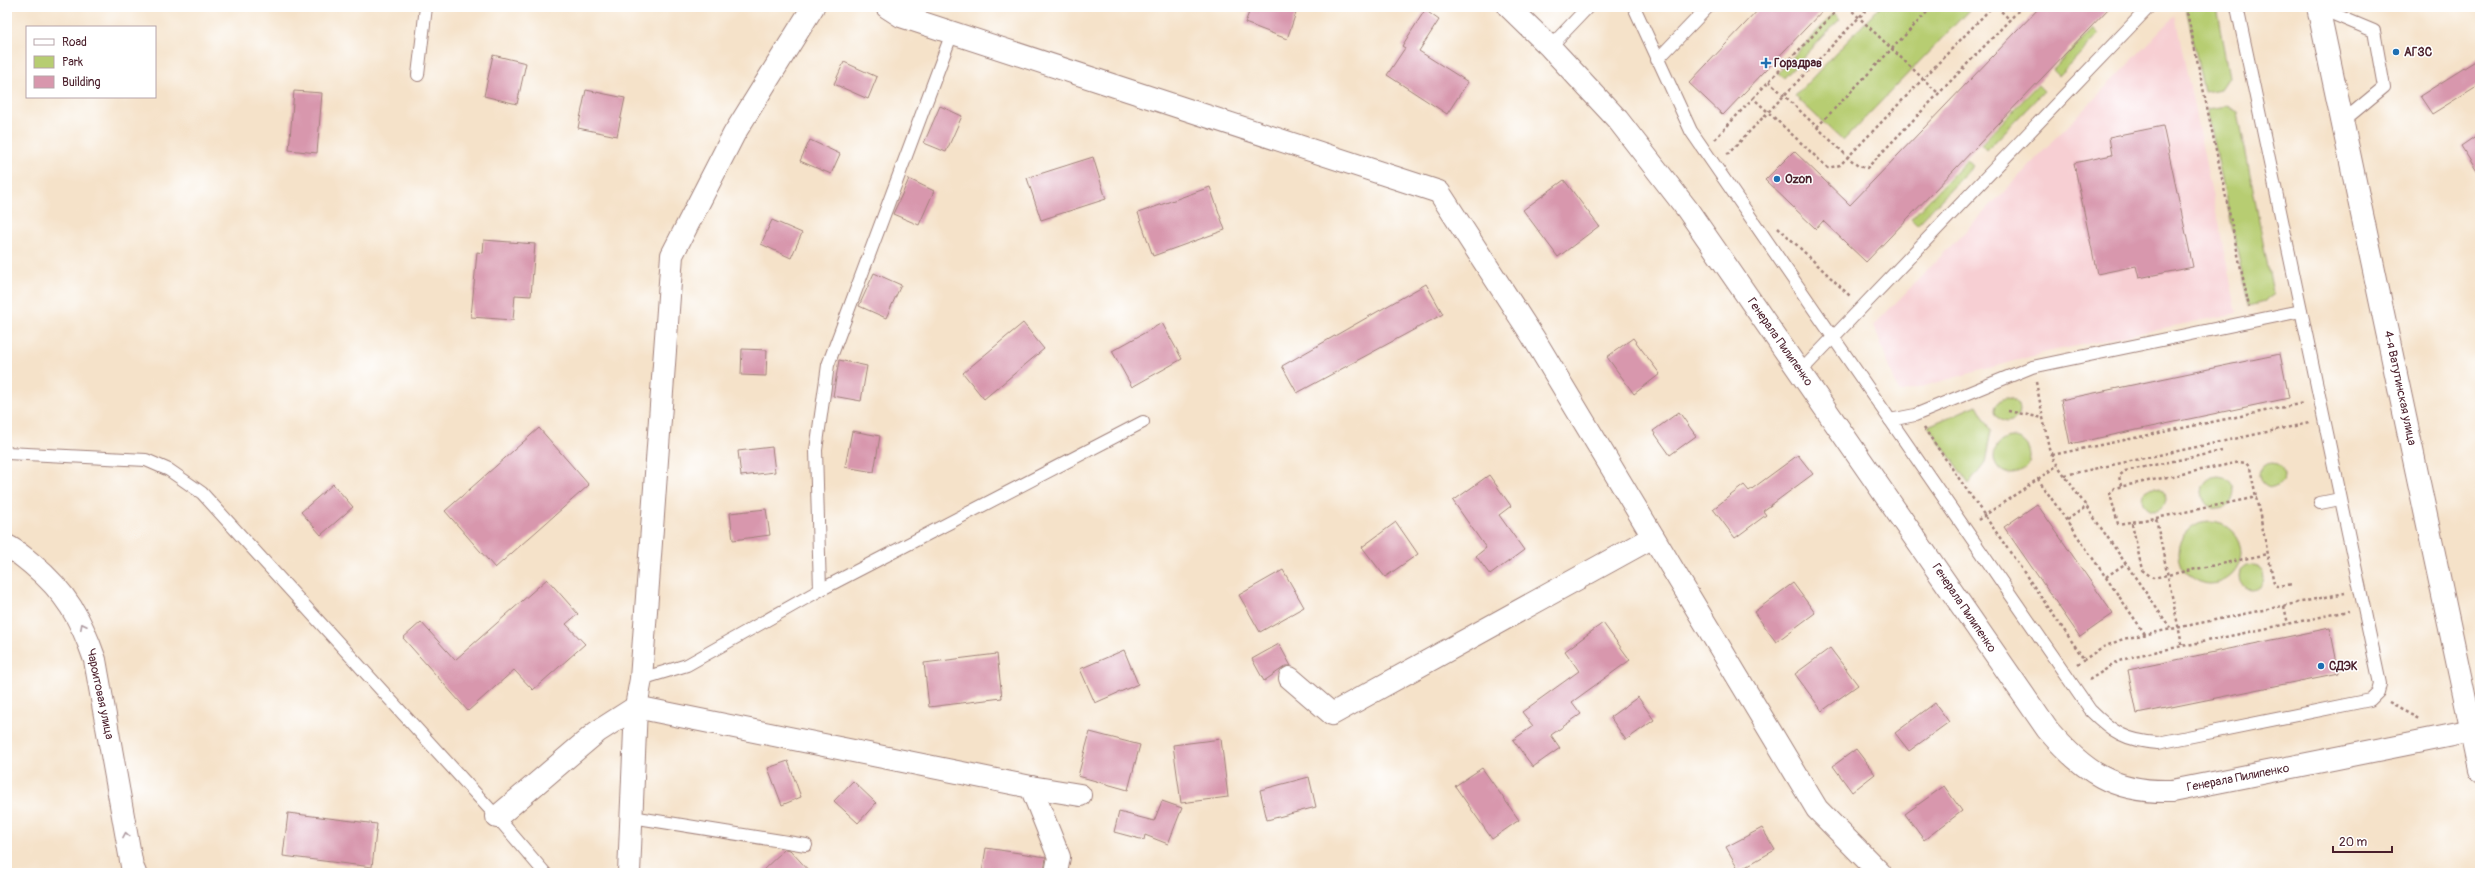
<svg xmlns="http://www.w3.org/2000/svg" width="2487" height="880" font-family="Pangolin,sans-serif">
<rect width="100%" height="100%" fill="#fff"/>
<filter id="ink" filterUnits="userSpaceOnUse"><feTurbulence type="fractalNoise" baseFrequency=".025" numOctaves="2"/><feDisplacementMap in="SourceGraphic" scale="8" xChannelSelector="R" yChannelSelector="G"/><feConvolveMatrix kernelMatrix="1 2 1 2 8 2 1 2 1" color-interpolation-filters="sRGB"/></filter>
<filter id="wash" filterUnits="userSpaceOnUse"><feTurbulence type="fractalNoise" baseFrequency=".012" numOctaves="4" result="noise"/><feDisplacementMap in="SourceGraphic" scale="16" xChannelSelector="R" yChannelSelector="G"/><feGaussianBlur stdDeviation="0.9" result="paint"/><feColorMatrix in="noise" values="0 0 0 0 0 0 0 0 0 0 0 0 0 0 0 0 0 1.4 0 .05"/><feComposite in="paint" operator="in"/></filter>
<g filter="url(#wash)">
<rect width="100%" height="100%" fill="#f5e2c9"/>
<path fill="#f7cfd3" d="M2175,16L2237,313L2047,352L1899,393L1874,325Z"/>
<g fill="#b7cd72" stroke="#80764e">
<path d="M1880,7H1972L1843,141L1795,96Z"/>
<path d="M2186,7H2216L2229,77L2221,89L2204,92Z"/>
<path d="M1834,13L1840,19L1784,78L1778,73Z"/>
<path d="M2093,28L2099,34L2059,76L2053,70Z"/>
<path d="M2038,85L2044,91L1987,150L1981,144Z"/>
<path d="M2227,106L2238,112L2273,293L2265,302L2249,306L2207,109Z"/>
<path d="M1967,160L1973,166L1917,225L1911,219Z"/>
<circle cx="2007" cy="410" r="12"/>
<path d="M1977,405L1991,430L1985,463L1969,484L1928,426Z"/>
<circle cx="2012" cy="456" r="18"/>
<circle cx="2272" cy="475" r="12"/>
<circle cx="2218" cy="492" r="16"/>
<circle cx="2154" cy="499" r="12"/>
<circle cx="2210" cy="553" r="31"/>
<circle cx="2252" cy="577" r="12"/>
</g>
<g id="blocks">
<g fill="#d897ad">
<path d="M1251,7H1298L1287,39L1245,23Z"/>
<path d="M1761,7H1826L1723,115L1689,83Z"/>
<path d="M2040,7H2110L1866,262L1823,221L1816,229L1765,180L1794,151L1850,205Z"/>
<path d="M1425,10L1439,20L1419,51L1468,82L1447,114L1387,75L1405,48L1402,46Z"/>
<path d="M493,55L526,63L517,104L484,96Z"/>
<path d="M2480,58V84L2432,114L2420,96Z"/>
<path d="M844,62L877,77L868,99L834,84Z"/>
<path d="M586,90L625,98L617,136L578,128Z"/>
<path d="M294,91L322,93L317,153L289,150Z"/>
<path d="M940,106L962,116L946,152L924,143Z"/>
<path d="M2163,126L2193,267L2139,278L2136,266L2097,274L2074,163L2112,155L2109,137Z"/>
<path d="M2480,133V176L2461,146Z"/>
<path d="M810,140L840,154L831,174L800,161Z"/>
<path d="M1093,157L1106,199L1041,220L1027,178Z"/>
<path d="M909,179L934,191L919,225L893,214Z"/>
<path d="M1564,180L1599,226L1558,257L1523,210Z"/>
<path d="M1210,187L1225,230L1153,256L1138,213Z"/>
<path d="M772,220L802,233L791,258L761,244Z"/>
<path d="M484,240L535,244L531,296L515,295L513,320L471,317L477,252L483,253Z"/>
<path d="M874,273L901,285L886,318L859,306Z"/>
<path d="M1426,284L1443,314L1297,393L1282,366Z"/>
<path d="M1023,323L1044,349L984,399L963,373Z"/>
<path d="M1162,323L1182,359L1132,387L1112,351Z"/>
<path d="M1633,338L1660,374L1634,394L1607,357Z"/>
<path d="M742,349L767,350L766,376L741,375Z"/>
<path d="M2280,354L2289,398L2070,444L2061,400Z"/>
<path d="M839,360L867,366L861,401L833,396Z"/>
<path d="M1679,412L1696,436L1670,455L1653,431Z"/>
<path d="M539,428L589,485L495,568L445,511Z"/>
<path d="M852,431L880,436L874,472L845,467Z"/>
<path d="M772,447L775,472L741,476L738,451Z"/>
<path d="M1798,455L1813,474L1763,511L1766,515L1735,538L1713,509L1744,485L1749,491Z"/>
<path d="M1489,475L1511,506L1499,515L1524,550L1490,575L1476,556L1486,548L1453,501Z"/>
<path d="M333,484L353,507L321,535L301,512Z"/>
<path d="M2037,504L2113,614L2080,637L2004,527Z"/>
<path d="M766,509L770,535L733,540L730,513Z"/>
<path d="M1396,522L1418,554L1385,577L1362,547Z"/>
<path d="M1283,570L1304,607L1260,632L1239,595Z"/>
<path d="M547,579L578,614L566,624L585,644L533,690L514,670L468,711L403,638L421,622L455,660Z"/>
<path d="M1793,583L1815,613L1776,642L1754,612Z"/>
<path d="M1603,623L1630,660L1572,702L1581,714L1551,735L1560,748L1533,767L1513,740L1533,726L1522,712L1579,671L1565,651Z"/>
<path d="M2330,628L2339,673L2137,714L2128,670Z"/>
<path d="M1279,644L1291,666H1286L1264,681L1252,659Z"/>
<path d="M1830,648L1858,685L1822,711L1795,674Z"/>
<path d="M1124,650L1138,684L1095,703L1080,669Z"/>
<path d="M997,654L1002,698L929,707L924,663Z"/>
<path d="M1638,697L1654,720L1626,740L1610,717Z"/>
<path d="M1935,703L1949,722L1909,751L1895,733Z"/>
<path d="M1090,732L1140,745L1128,790L1078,776Z"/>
<path d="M1221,739L1228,797L1181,803L1173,745Z"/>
<path d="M1856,749L1875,774L1852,792L1833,766Z"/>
<path d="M788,761L801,797L782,805L768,768Z"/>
<path d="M1482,768L1519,820L1492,839L1455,786Z"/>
<path d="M1309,777L1316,807L1267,820L1260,790Z"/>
<path d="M853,781L876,803L858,823L834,801Z"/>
<path d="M1944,786L1962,811L1924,840L1905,814Z"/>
<path d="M1162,801L1182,808L1168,844L1145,835L1144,840L1114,832L1119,812L1154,821Z"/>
<path d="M288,813L377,824L372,867L283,856Z"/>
<path d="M1762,828L1775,850L1739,870L1726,847Z"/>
<path d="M986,848L1046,857L1044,873H982Z"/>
<path d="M785,849L790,850L811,873H760Z"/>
</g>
</g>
</g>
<g filter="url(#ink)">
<use href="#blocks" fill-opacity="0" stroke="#a0807a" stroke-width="1"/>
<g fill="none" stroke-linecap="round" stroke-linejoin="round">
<defs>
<g id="service">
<path d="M1634,7L1691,131L2090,710C2112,732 2126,741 2158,743L2370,700L2378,692L2380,684L2237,7"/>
<path d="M2319,8L2374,31L2384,87L2343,121"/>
<path d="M1550,47L1588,7"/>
<path d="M1657,60L1708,7"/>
<path d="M418,75L426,7"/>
<path d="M1800,372L2149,7"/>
<path d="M1890,420L1915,415L2032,367L2301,311"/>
<path d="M7,453L146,460L169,470L202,493L497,817L545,873"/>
<path d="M2320,503L2340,499"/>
<path d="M820,590L816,450L828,365L952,33"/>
<path d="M641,679L687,665L820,590L1143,422"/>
<path d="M632,817L806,845"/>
</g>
<g id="minor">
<path d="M887,7L901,16L1439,192L1533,337L1817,809L1880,873"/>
<path d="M1509,7L1550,47L1618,120L1687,209L2047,729C2084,772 2114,793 2172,791L2472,731"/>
<path d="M1290,678L1332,714L1653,537"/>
<path d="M1031,787L1059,857L1056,873"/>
<path d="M497,817L597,732L636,707L1031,787L1080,795"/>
<path d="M629,873L636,707L641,679L672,255L734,134L813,7"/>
</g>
<g id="tertiary">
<path d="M2318,7L2480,770"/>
<path d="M7,546C16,550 24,558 32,564C66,592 81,619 95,660L132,866L135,873"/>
</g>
</defs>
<use href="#service" stroke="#a0807a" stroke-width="14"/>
<use href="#minor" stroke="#a0807a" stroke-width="24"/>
<use href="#tertiary" stroke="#a0807a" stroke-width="24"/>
<g stroke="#a0807a" stroke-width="2.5" stroke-dasharray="3 3" stroke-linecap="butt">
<path d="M1848,7L1939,94"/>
<path d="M1997,7L2010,20"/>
<path d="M2186,7L2249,307"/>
<path d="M1769,81L1848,157L1992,7"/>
<path d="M1753,98L1840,7"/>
<path d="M1817,127L1932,7"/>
<path d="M1715,139L1753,98L1828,168L1840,165L1848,157L1858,166L1867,168L2022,7"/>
<path d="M1727,155L1869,7"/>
<path d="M1778,227L1851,297"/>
<path d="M2036,382L2049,448L2054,460L2171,629"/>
<path d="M2008,411L2043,418"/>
<path d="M1924,428L2084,659"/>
<path d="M2052,455L2304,403"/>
<path d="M2065,475L2309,423"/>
<path d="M2038,479L2058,465"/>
<path d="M2121,486L2119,476L2125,471L2222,451"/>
<path d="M2156,518L2257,497"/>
<path d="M1978,520L2038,479L2145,634"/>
<path d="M2067,520L2087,506"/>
<path d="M2132,523L2142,570L2153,578L2268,554"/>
<path d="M2106,577L2126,563"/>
<path d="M2284,606L2288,624"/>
<path d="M2182,645L2156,518L2118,524L2110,494L2114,488L2240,462L2246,463L2250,468L2274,583L2278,586L2293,584"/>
<path d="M2078,664L2101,648L2123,639L2345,593"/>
<path d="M2089,680L2119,661L2135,656L2349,611"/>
<path d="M2389,703L2419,719"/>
</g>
<use href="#service" stroke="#fff" stroke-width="12"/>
<use href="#minor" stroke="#fff" stroke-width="22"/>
<use href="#tertiary" stroke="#fff" stroke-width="22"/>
</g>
<defs><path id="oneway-chevron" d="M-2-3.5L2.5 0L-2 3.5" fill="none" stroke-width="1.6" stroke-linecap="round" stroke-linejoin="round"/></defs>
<g stroke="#ae9aa0">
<use href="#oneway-chevron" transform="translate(83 626) rotate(-117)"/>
<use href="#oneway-chevron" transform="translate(126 835) rotate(-100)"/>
</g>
</g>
<g fill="#1f6fb2" stroke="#fff" stroke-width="1.5">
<circle cx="2396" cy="52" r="4"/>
<path d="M1764 57h4v4h4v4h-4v4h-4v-4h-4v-4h4z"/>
<circle cx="1777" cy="179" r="4"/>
<circle cx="2321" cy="666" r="4"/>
</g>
<g text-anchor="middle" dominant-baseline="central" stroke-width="3" stroke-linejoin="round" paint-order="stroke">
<g font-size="12" font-weight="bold" fill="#4a1f2b" stroke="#fff" text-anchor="start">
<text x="2404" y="52">АГЗС</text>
<text x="1774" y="63">Горздрав</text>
<text x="1785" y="179">Ozon</text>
<text x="2329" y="666">СДЭК</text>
</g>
<g font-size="12" fill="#4a1f2b" stroke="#fff">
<text transform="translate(1780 342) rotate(55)">Генерала Пилипенко</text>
<text transform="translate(2400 388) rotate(78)">4-я Ватутинская улица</text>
<text transform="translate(1964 608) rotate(56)">Генерала Пилипенко</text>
<text transform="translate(100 694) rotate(78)">Чароитовая улица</text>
<text transform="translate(2238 778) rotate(-11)">Генерала Пилипенко</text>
</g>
</g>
<rect width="2487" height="880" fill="none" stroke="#fff" stroke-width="24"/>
<rect x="26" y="26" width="130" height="72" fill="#ffffff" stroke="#b7a5aa"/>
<rect x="34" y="39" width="20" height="6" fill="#ffffff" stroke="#b7a5aa"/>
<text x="62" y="46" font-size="12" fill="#4a1f2b">Road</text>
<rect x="34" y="56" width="20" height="12" fill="#b7cd72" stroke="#b7a5aa"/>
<text x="62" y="66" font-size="12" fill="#4a1f2b">Park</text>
<rect x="34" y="76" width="20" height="12" fill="#d897ad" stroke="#b7a5aa"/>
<text x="62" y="86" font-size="12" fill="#4a1f2b">Building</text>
<path d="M2333 846v6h59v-6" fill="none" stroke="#4a1f2b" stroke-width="2"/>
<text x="2339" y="846" font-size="12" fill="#4a1f2b" stroke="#ffffff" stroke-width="3" paint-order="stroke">20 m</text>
</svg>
